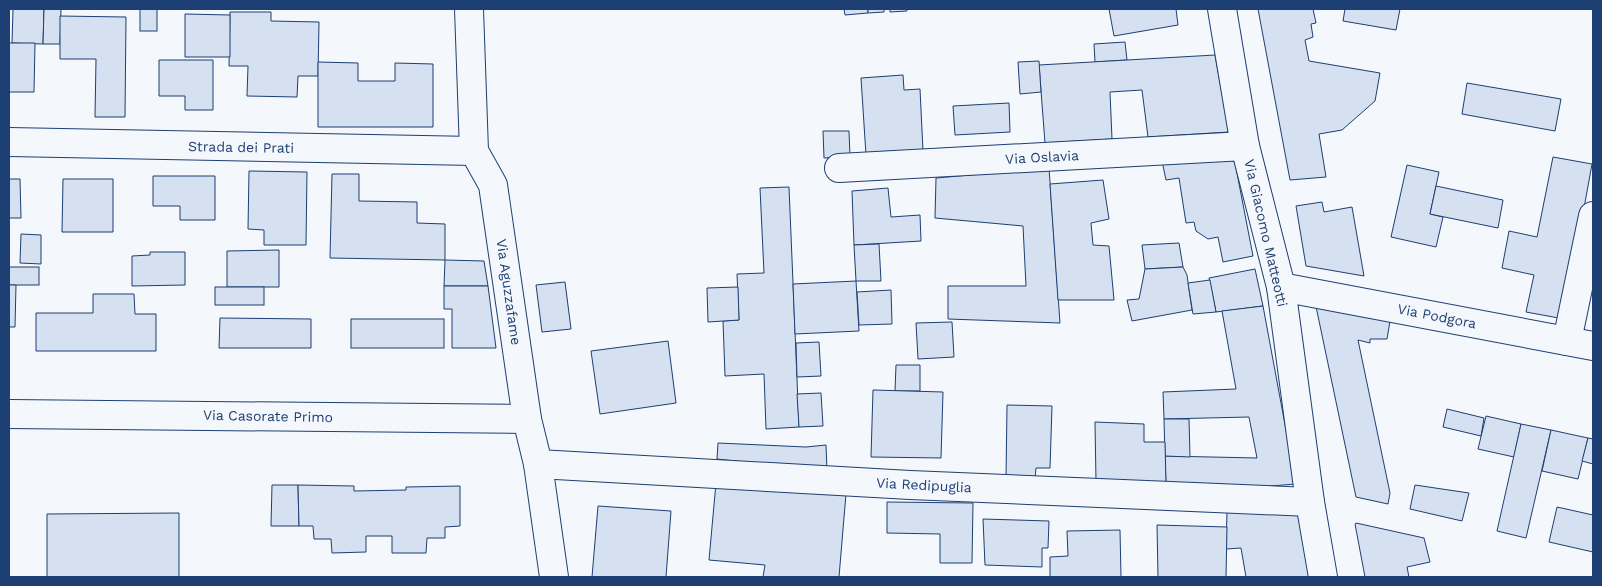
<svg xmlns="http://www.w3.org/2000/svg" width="1602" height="586" font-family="'Work Sans',sans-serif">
<rect width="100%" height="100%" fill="#f4f7fb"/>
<g fill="#d5e0f0" stroke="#1d3f73">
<path d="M13,9H44L43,44L12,43Z"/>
<path d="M44,9H61L60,44H43Z"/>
<rect x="140" y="9" width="17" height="22"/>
<path d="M844,9H868V13L845,15Z"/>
<path d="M868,9H884V12L868,13Z"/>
<path d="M890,9H907V11L890,12Z"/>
<path d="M1109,9H1176L1178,25L1114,36Z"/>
<path d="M1258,9H1313L1316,23L1311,24L1313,37L1305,40L1309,61L1380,73L1375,101L1342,130L1319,134L1326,177L1290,180Z"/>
<path d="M1345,9H1400L1396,30L1343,21Z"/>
<path d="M230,12H271V21L319,22L318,76H298L297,97L247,96L248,66H229Z"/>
<path d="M185,14L230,15V57H185Z"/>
<path d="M60,16L126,17L125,117H95L96,59H60Z"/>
<path d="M1125,42L1127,60L1095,62L1094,44Z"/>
<path d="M9,43H35L34,92H9Z"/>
<path d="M1215,55L1229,132L1148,137L1142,90L1110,92L1112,139L1045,143L1039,65Z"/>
<path d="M159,60H213V110H185V96H159Z"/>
<path d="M1039,61L1041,92L1020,94L1018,62Z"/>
<path d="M318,62L358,63V81H395V63L433,64V127H318Z"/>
<path d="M903,75L904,90L920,89L923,151L866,155L861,78Z"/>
<path d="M1467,83L1561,99L1555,131L1462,114Z"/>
<path d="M1009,103L1010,132L955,135L953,106Z"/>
<path d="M823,131H849L850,156L824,158Z"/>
<path d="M1226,155L1235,163L1253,256L1223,262L1218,237L1208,239L1196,231L1194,222L1186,223L1179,178L1166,180L1162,161Z"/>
<path d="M1553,157L1592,164L1564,319L1526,312L1534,275L1502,268L1509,231L1537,237Z"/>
<path d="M1407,165L1439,172L1430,214L1443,217L1436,247L1391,237Z"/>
<path d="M1049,168L1060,323L948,319V286H1026L1023,226L935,218L936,178Z"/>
<path d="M249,171L307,172L306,245H264V230L248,229Z"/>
<path d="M332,174H359V201L417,202V223L445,224V260L330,258Z"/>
<path d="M153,176H215V220H180V206H153Z"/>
<path d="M9,179H20L21,218H9Z"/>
<path d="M63,179H113V232H62Z"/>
<path d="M1103,180L1109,219L1091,223L1093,245L1109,246L1114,300H1058L1050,184Z"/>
<path d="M1436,186L1503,200L1498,228L1430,214Z"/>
<path d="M789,187L799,427L766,429L764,374L725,376L723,321L739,320L737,274L764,273L760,188Z"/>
<path d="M888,188L891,217L920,215L921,241L854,245L852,191Z"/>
<path d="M1322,202L1324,212L1352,207L1364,276L1306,266L1296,206Z"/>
<path d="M21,234L41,235V264L20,263Z"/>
<path d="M1179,243L1183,267L1145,269L1142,245Z"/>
<path d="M879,244L881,281H856L854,245Z"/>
<path d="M279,250V287H227V251Z"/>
<path d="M150,252H185V285L132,286V256L150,255Z"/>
<path d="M445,260L484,261L488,286H444Z"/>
<rect x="9" y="267" width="30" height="18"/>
<path d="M1183,267L1187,275L1192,310L1132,321L1127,300L1139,299L1145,269Z"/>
<path d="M1255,269L1263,306L1216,312L1209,278Z"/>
<path d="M1210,280L1216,312L1193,314L1188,283Z"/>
<path d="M856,281L859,331L795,334L793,284Z"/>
<path d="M565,282L571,329L542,332L536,285Z"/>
<path d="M9,285H16L15,327H9Z"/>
<path d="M444,286H488L496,348H452V309H444Z"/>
<rect x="215" y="287" width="49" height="18"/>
<path d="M738,287L739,320L708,322L707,288Z"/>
<path d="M891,290L892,324L859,325L857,292Z"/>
<path d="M93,294H134L135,314H156V351H36V313H93Z"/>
<path d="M1314,297L1391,315L1387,339H1370V343L1358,340L1390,493L1388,504L1356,497Z"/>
<path d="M1263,306L1296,484L1258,487L1166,484L1165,456L1257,458L1249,417L1164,419L1163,392L1236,389L1222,311Z"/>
<path d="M220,318L311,319V348H219Z"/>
<rect x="351" y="319" width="93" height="29"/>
<path d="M952,322L954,357L918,359L916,323Z"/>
<path d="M668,341L676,403L600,414L591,351Z"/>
<path d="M819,342L821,376L797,377L796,343Z"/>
<path d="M896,365H920V391H895Z"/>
<path d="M873,390L943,392L941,458L871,457Z"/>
<path d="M821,393L823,426L799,427L797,394Z"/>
<path d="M1007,405L1052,406L1050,468H1036L1035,479L1006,478Z"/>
<path d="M1447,409L1484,418L1481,436L1443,427Z"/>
<path d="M1486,416L1521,424L1514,457L1478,449Z"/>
<path d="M1164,419H1189L1190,457L1165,456Z"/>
<path d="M1095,422L1144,424V442H1165L1166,484L1096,482Z"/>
<path d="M1521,424L1551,430L1526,538L1497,531Z"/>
<path d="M1551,430L1588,438L1578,479L1542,471Z"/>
<path d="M1588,438L1593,439V464L1582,461Z"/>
<path d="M718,443L806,447L826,445L827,471L717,459Z"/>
<path d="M716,483L846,494L839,577H763L765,565L709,560Z"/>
<path d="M272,485H298L299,526H271Z"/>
<path d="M298,485L354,486V491L406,490V487L460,486V526L445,527V538H427L426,553H392V536H366V552L332,553L331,539H314L313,526H299Z"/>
<path d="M1415,485L1469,493L1462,521L1410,509Z"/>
<path d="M887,502L973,503L972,563H940V534L887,533Z"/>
<path d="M598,506L671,511L666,577H592Z"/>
<path d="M1557,507L1593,515V552L1549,542Z"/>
<path d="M1227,512L1298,514L1309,577H1246L1241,548L1226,549Z"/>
<path d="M179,513V577H47V514Z"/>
<path d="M983,519L1049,521L1048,548H1042V567L985,565Z"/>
<path d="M1356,523L1424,538L1430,562L1407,567L1409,577H1365L1355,524Z"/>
<path d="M1157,525L1227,527L1226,577H1158Z"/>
<path d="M1120,530L1121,577H1050V557L1068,556L1067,531Z"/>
</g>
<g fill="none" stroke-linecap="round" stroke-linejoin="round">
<defs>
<g id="minor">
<path d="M469,9L474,151L493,185L527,419L538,464L554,577"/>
<path d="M1222,9L1245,146L1281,287L1310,502L1323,577"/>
<path d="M9,142L474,151"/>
<path d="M839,168L1245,146"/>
<path d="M1281,287L1593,346"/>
<path d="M1567,341L1593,216"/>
<path d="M9,414L527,419"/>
<path d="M538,464L910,485L1310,502"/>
</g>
</defs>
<use href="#minor" stroke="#1d3f73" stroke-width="30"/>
<use href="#minor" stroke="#f4f7fb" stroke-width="28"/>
</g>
<g text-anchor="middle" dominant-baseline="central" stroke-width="4" stroke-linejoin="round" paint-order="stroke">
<g font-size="14" fill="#1d3f73" stroke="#f4f7fb">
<text transform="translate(241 147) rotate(1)">Strada dei Prati</text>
<text transform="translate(1042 157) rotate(-3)">Via Oslavia</text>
<text transform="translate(1266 233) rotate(77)">Via Giacomo Matteotti</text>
<text transform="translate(509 292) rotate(82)">Via Aguzzafame</text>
<text transform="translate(1437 316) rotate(11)">Via Podgora</text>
<text transform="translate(268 416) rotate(1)">Via Casorate Primo</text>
<text transform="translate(924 485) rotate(3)">Via Redipuglia</text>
</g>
</g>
<rect width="1602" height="586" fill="none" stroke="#1d3f73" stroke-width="20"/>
</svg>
